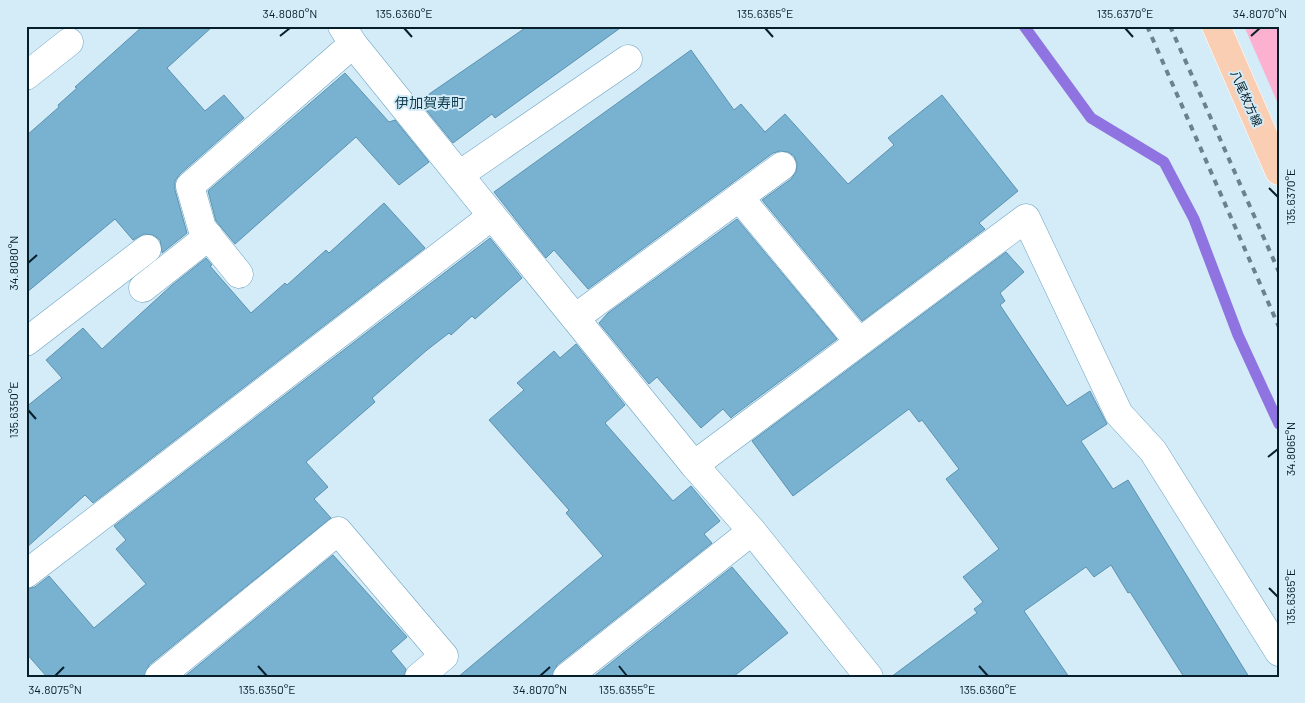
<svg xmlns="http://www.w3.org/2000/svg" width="1305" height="703" font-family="Barlow,'Noto Sans JP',sans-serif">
<rect width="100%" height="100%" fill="#d4ebf8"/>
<path fill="#fcb1d0" d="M1244,26H1279V106Z"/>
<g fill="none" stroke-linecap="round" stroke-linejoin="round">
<path stroke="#8f73e0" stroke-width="11" d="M1024,26L1091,118L1164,162L1194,219L1238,335L1279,424"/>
</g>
<g fill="#79b1d0" stroke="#5b93b1">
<path d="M143,26H213L167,68L205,111L224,95L244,118L180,174L175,181V190L187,233L162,253L160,240L153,235L144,234L133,240L115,219L26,293V136L59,107L58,105L77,88L75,87Z"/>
<path d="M528,26H623L495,118L492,114L453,143L419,101Z"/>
<path d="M691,50L734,110L741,104L765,132L785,114L848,184L894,145L888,138L942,95L1018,191L979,223L985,229L862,321L762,200L791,179L796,172L797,164L794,156L788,152L780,151L773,153L588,289L554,250L546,258L494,192Z"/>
<path d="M345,73L389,122L395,120L429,162L399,185L356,137L235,244L216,221L208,191Z"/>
<path d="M384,203L425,248L93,503L85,495L26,548V407L62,378L46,360L83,328L102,349L172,285L206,258L212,265L210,266L251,313L285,283L287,285L326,250L329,253Z"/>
<path d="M737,219L837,339L733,416L731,418L723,409L701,428L657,377L649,384L599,323L608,313Z"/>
<path d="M490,238L522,278L475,319L472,316L451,335L449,333L427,350L372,398L375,402L306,462L328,487L314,499L331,518L149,665L144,677H47L26,653V589L35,587L49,576L94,628L146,584L116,549L126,540L114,526Z"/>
<path d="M1006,252L1024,272L1000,293L1005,301L1000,305L1067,406L1090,391L1093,397L1107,424L1081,441L1113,489L1128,480L1249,677H1184L1130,592L1128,593L1111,565L1094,577L1086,567L1024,611L1069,677H891L977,613L974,609L983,602L963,577L999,549L946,479L959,469L922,420L919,422L909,409L793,496L752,441Z"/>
<path d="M576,344L625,405L605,423L673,501L691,486L720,521L704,534L712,543L557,665L552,677H458L603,556L566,513L569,510L489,420L524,390L517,383L554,351L560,358Z"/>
<path d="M333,555L407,637L391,651L406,669L404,677H184Z"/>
<path d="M732,567L788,633L733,677H593Z"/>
</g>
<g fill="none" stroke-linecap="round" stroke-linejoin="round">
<defs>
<g id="minor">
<path d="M342,26L353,44L694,465L752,531L869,677"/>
<path d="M26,76L69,42"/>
<path d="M459,175L628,59"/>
<path d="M739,197L859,342"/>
<path d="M239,274L202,228L190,186L353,44"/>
<path d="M143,288L209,236"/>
<path d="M575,318L782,166"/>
<path d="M26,342L147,249"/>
<path d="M694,465L1026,218L1119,414L1153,451L1279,652"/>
<path d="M26,574L492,216"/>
<path d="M159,677L338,531L444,656L419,677"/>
<path d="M567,677L752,531"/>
</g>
<path id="primary" d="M1216,26L1279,171"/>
</defs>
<use href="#minor" stroke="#6ca4c2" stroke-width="29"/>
<use href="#primary" stroke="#fff" stroke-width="29"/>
<use href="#minor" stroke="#fff" stroke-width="28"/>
<use href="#primary" stroke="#faceb3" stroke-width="28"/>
<g stroke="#6a828e" stroke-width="4" stroke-dasharray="6 6" stroke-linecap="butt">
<path d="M1147,26L1279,327"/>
<path d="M1170,26L1279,272"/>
</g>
</g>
<path fill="none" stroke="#071f2a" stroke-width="2" d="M404,28L412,37M765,28L773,37M1125,28L1133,37M280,36L290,28M1251,36L1260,28M1269,188L1278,197M28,263L37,255M28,410L36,419M1268,457L1278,449M1269,588L1278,597M258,666L267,676M619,666L627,676M979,666L988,676M55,676L64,667M540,676L550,667"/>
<g text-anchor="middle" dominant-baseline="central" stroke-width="4" stroke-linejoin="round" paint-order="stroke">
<g font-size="12" fill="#071f2a" stroke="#d4ebf8">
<text transform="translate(1247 98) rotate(66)">八尾枚方線</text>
</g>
<g font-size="14" fill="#0e3b4f" stroke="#d4ebf8">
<text x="430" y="102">伊加賀寿町</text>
</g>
</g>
<rect width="1305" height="703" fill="none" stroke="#d4ebf8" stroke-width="55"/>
<rect x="28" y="28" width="1250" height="648" fill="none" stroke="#071f2a" stroke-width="2"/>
<g font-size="12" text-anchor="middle" fill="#071f2a">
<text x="290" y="18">34.8080°N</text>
<text x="404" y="18">135.6360°E</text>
<text x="765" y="18">135.6365°E</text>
<text x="1125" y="18">135.6370°E</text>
<text x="1260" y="18">34.8070°N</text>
<text transform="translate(1291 197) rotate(-90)" y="4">135.6370°E</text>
<text transform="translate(14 263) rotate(-90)" y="4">34.8080°N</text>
<text transform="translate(14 410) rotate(-90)" y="4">135.6350°E</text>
<text transform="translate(1291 449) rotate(-90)" y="4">34.8065°N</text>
<text transform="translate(1291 597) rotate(-90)" y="4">135.6365°E</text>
<text x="55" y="694">34.8075°N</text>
<text x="267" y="694">135.6350°E</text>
<text x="540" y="694">34.8070°N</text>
<text x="627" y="694">135.6355°E</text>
<text x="988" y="694">135.6360°E</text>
</g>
</svg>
